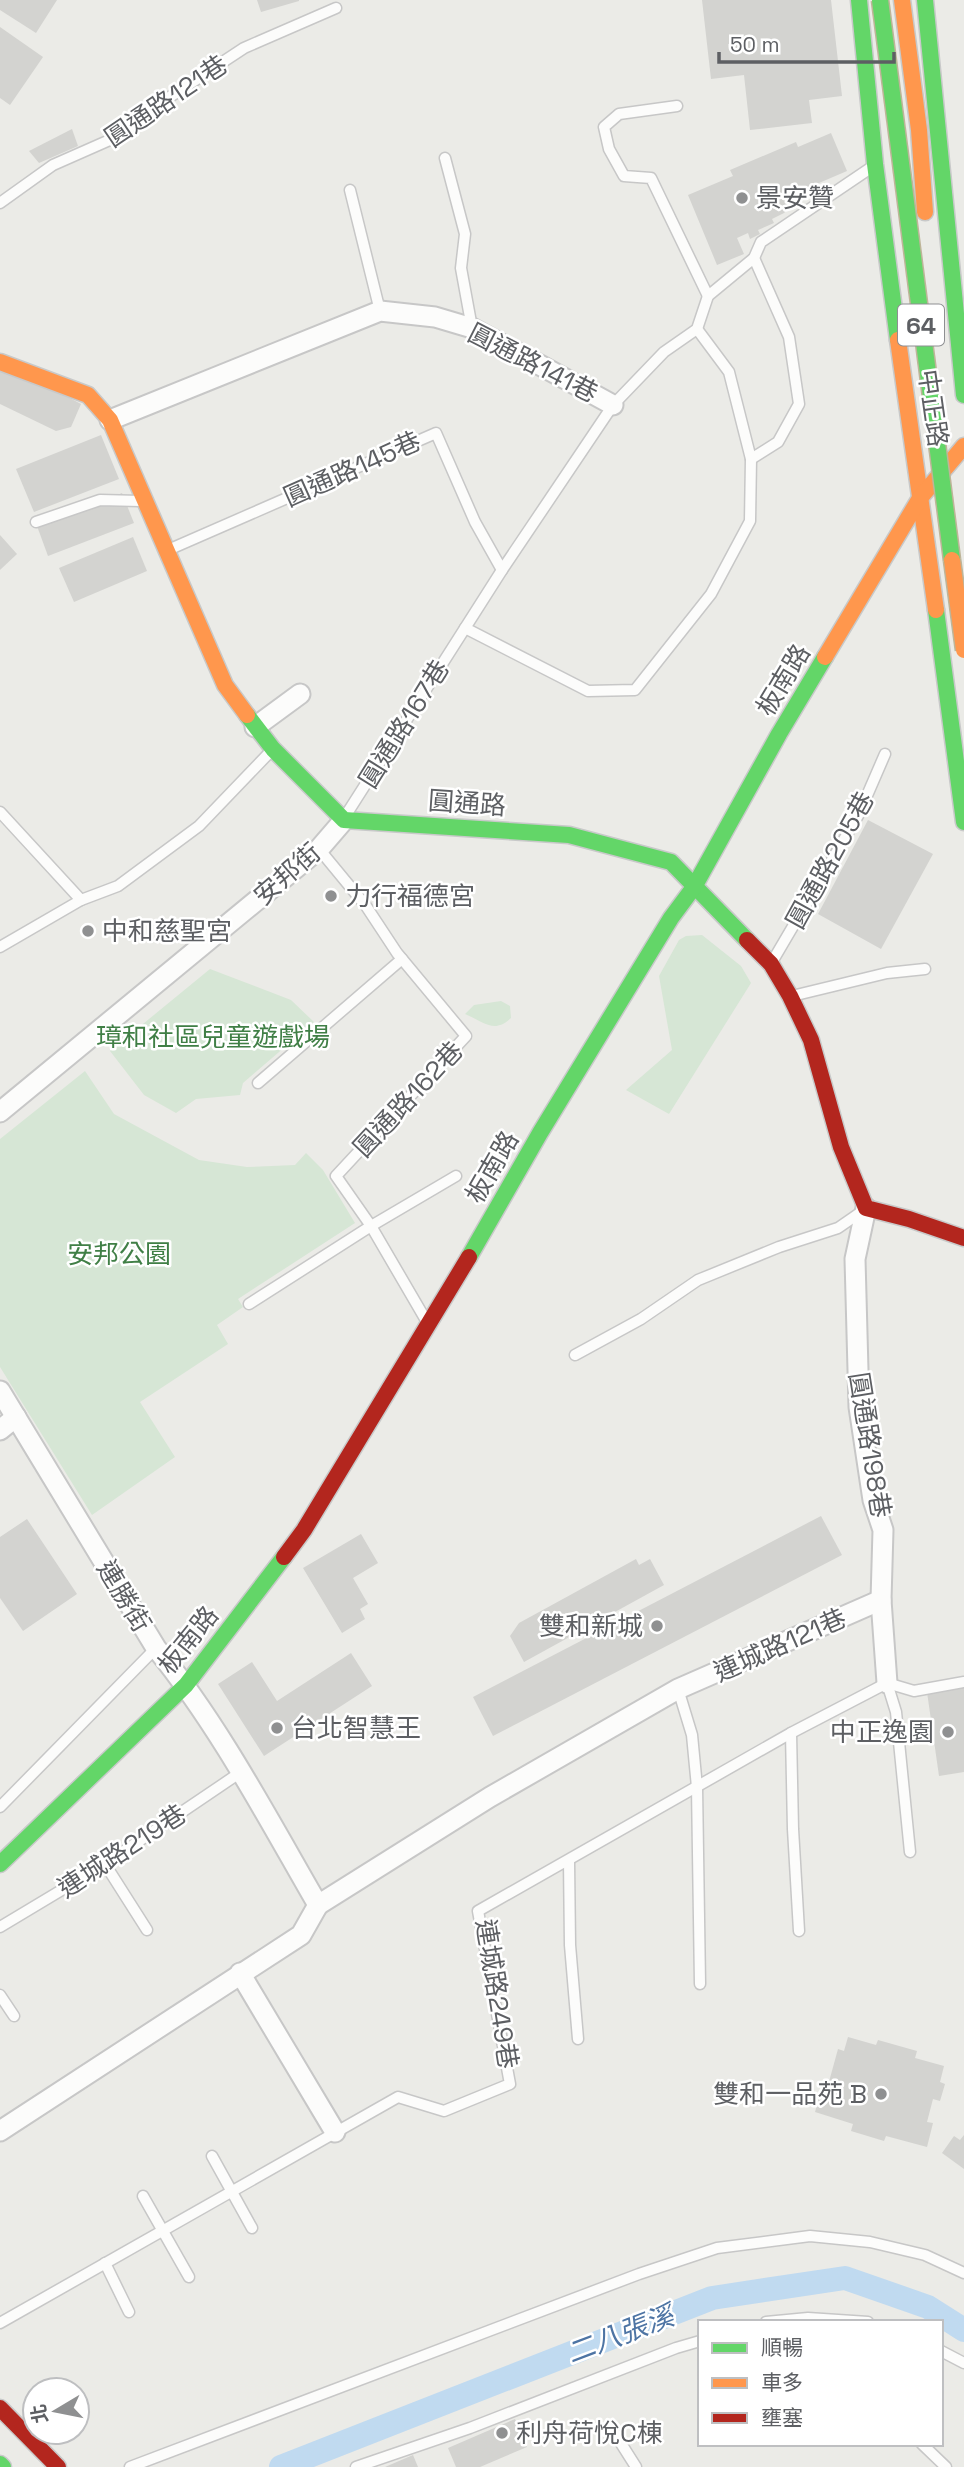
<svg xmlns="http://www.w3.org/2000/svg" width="964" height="2467" font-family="'Space Grotesk','Noto Sans TC',sans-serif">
<rect width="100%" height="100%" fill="#ebebe7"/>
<g fill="#d6e6d5">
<path d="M702,935L741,966L751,983L669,1114L626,1090L672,1050L659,976L679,940L686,936Z"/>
<path d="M210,969L291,1000L314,1022L243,1083L240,1095L196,1099L176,1113L144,1095L110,1051Z"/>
<path d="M501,1001L510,1006L511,1018C494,1034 484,1022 465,1014L474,1005Z"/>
<path d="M85,1071L114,1114L199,1160L247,1167L295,1165L306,1153L323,1170L355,1223L238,1299L243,1307L217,1325L228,1344L140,1402L175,1457L92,1515L0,1367V1139Z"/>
</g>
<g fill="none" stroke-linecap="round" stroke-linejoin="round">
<path stroke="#c0daf0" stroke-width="24" d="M281,2467L712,2298L845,2278L928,2307L964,2330"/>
</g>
<g fill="#d3d3d0">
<path d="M0,0H57L36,33L0,10Z"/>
<path d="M257,0H299V1L261,12Z"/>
<path d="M702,0H831L842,96L809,100L812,123L750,130L744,75L711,79Z"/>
<path d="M0,27L43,57L10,105L0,98Z"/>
<path d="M72,129L78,146L39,163L29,151Z"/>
<path d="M831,133L847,171L805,189L807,193L791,200L793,204L784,213L772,219L774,223L758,230L760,234L750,239L748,233L737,238L744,254L717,265L688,195L733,176L730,170L796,142L798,147Z"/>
<path d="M0,361L81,404L71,427L56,431L0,404Z"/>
<path d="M101,435L119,479L34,512L16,469Z"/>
<path d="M122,493L134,523L48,556L37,526Z"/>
<path d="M0,535L17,554L0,570Z"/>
<path d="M133,537L147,571L74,602L59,568Z"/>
<path d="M868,820L933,854L881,949L818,914Z"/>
<path d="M821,1516L842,1555L493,1736L473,1697Z"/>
<path d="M27,1519L77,1594L23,1631L0,1598V1537Z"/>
<path d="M361,1534L378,1563L353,1578L368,1604L360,1609L365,1619L342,1633L303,1568Z"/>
<path d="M636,1559L639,1565L650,1559L664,1585L524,1662L510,1636L519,1623Z"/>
<path d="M351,1653L372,1686L264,1756L218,1684L252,1662L277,1701Z"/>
<path d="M964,1687V1772L939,1776L927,1692Z"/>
<path d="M848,2037L876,2045L878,2040L917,2051L915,2058L944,2066L940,2082L945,2084L940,2101L933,2099L927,2122L933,2123L927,2147L886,2136L884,2141L851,2131L853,2124L815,2112L822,2087L827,2089L838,2049L844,2051Z"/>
<path d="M964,2135V2169L942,2153L954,2136L960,2140Z"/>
<path d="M515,2419L527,2447L480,2467H456L448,2448Z"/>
<path d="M413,2455L418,2467H385Z"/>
</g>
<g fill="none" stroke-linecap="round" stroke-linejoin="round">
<defs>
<g id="lane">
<path d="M677,106L619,114L604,127L609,149L624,176L651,178L708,296"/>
<path d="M445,158L465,234L461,268L472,328"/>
<path d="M350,190L380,311"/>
<path d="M0,203L53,165L121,135L147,112L244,48L336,8"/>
<path d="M751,459L778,442L799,404L789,337L754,258"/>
<path d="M36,522L100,500L140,501"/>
<path d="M168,550L436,433L475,522L502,570"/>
<path d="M465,628L588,691L635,690L711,594L750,521L751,459L729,372L697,329"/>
<path d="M0,812L81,900L118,886L199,826L271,751"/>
<path d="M346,815L502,570L613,405L664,352L697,329L708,296L754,258L761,242L872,167"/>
<path d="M319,849L366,906L397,953L466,1036L336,1176L371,1226L427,1322"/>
<path d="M0,947L81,900"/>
<path d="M772,962L859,814L885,754"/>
<path d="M792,996L887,973L925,969"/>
<path d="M258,1083L402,959"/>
<path d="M249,1304L371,1226L456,1176"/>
<path d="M575,1355L641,1319L698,1280L779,1247L838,1228L864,1210"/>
<path d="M887,1683L896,1712L910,1852"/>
<path d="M678,1689L692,1735L697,1787L700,1984"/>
<path d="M791,1733L793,1829L799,1931"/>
<path d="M0,1807L156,1648"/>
<path d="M569,1861L570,1945L578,2039"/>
<path d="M105,1864L147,1930"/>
<path d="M0,1927L105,1864L241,1772"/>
<path d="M0,1995L14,2016"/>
<path d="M212,2156L252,2228"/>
<path d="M143,2196L189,2277"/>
<path d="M105,2263L129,2312"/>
<path d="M766,2322L808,2318L868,2322"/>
<path d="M0,2323L398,2097L444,2111L510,2084L478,1911L791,1733L887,1683L914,1691L964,1682"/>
<path d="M941,2351L964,2363"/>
<path d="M610,2426L636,2467"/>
<path d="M922,2444L946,2467"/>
<path d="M130,2467L639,2274L717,2248L810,2236L870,2242L925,2255L964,2273"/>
<path d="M356,2467L470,2428L676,2348L700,2341"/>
</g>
<g id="street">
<path d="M110,420L380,311L435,317L472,328L613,405"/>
<path d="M255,727L300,694"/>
<path d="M0,1112L319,849L344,820"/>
<path d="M866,1208L855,1259L859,1407L873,1500L883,1530L881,1600L887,1683"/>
<path d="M0,1391L156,1648C220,1727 267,1817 318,1905L301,1935L0,2131"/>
<path d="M0,1430L16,1417"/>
<path d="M318,1905L490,1797L678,1689L881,1600"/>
<path d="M240,1973L335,2132"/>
</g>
<g id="fast">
<path d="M859,0L875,164L898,340"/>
<path d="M925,0L964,395"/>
<path d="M936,610L964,822"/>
<path d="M247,715L273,749L344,820L569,835L671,862L747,940"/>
<path d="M469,1257L540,1133L671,918L694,887L779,734L825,657"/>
<path d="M0,1864L186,1685L284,1557"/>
<path d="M0,2464L3,2467"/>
</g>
<g id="slow">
<path d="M902,0L919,130L925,212"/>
<path d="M898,340L936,610"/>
<path d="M0,362L88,395L110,420L225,685L247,715"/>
<path d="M825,657L920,498L964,446"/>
</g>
<g id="jam">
<path d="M747,940L771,964L790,996L811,1040L841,1147L866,1208L909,1219L964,1238"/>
<path d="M284,1557L304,1530L469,1257"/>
<path d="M0,2408L58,2467"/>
</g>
</defs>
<use href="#lane" stroke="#c7c7c7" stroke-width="13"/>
<use href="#street" stroke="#c7c7c7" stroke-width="23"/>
<use href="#fast" stroke="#c8c9c9" stroke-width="19"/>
<use href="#slow" stroke="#c8c9c9" stroke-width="19"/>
<use href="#jam" stroke="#c8c9c9" stroke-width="19"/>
<use href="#lane" stroke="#fcfcfb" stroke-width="10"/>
<use href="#street" stroke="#fcfcfb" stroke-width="19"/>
<use href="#fast" stroke="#63d668" stroke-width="16"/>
<use href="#slow" stroke="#ff974d" stroke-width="16"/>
<use href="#jam" stroke="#b3261e" stroke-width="16"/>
<defs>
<path id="fast-bridge" d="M880,0L952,560"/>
<path id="slow-bridge" d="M952,560L964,650"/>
</defs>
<use href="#fast-bridge" stroke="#beb599" stroke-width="19" stroke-linecap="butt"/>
<use href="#slow-bridge" stroke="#beb599" stroke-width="19" stroke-linecap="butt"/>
<use href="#fast-bridge" stroke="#63d668" stroke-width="16"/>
<use href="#slow-bridge" stroke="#ff974d" stroke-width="16"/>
</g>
<g fill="#8f9091" stroke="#fff" stroke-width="2.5">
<circle cx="742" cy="198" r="7"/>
<circle cx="331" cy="896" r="7"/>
<circle cx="88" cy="931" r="7"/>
<circle cx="657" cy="1626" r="7"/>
<circle cx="277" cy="1728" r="7"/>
<circle cx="948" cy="1732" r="7"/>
<circle cx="881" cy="2094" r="7"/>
<circle cx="502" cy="2433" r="7"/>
</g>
<g text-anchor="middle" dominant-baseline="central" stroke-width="5" stroke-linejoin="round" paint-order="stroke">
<rect fill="#fff" stroke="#8e8f92" stroke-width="2" x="898" y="304.5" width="46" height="41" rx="5"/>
<g font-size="24" font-weight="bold" fill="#5d5f63">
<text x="921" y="325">64</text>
</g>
<g font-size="26" fill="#5d5f63" stroke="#fff">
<text transform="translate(166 101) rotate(-34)">圓通路121巷</text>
<text transform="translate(533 363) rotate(27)">圓通路141巷</text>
<text transform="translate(933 408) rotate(82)">中正路</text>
<text transform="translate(352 469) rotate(-24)">圓通路145巷</text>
<text transform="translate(783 680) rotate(-59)">板南路</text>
<text transform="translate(404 724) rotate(-58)">圓通路167巷</text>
<text transform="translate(467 803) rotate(4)">圓通路</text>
<text transform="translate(830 860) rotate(-61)">圓通路205巷</text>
<text transform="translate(287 874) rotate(-41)">安邦街</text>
<text transform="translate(408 1099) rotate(-47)">圓通路162巷</text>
<text transform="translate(492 1167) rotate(-60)">板南路</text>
<text transform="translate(870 1445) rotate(81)">圓通路198巷</text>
<text transform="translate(124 1596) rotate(59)">連勝街</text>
<text transform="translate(188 1640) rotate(-51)">板南路</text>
<text transform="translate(780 1645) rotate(-24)">連城路121巷</text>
<text transform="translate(122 1851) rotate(-33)">連城路219巷</text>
<text transform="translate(497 1994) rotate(81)">連城路249巷</text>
</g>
<g font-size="26" fill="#5d5f63" stroke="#fff" text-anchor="start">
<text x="756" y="198">景安贊</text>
<text x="345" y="896">力行福德宮</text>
<text x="102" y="931">中和慈聖宮</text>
<text x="643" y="1626" text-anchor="end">雙和新城</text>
<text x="291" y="1728">台北智慧王</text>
<text x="934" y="1732" text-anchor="end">中正逸園</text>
<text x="867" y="2094" text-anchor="end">雙和一品苑 B</text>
<text x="516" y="2433">利舟荷悅C棟</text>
</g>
<g font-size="26" fill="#407f46" stroke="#fff">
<text x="213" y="1037">璋和社區兒童遊戲場</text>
<text x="119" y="1254">安邦公園</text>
</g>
<g font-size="28" font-style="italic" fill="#4d74a4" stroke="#fff">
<text transform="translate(620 2334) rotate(-21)">二八張溪</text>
</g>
</g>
<rect x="698" y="2320" width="245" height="126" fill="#ffffff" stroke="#bebfc1" stroke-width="2"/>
<rect x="712" y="2343" width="35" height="10" fill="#63d668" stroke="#bebfc1" stroke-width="2"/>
<text x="761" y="2355" font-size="21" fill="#5d5f63">順暢</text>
<rect x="712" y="2378" width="35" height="10" fill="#ff974d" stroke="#bebfc1" stroke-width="2"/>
<text x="761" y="2390" font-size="21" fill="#5d5f63">車多</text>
<rect x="712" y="2413" width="35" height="10" fill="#b3261e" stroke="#bebfc1" stroke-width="2"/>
<text x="761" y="2425" font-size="21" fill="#5d5f63">壅塞</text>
<g transform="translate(56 2411) rotate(260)"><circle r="33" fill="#ffffff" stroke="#bebfc1" stroke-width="2"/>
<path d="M0-5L12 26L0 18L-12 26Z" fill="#8f9091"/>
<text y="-10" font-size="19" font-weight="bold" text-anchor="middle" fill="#5d5f63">北</text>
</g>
<path d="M719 52v10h175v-10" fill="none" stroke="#5d5f63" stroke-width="3.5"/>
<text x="730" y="52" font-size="21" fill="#5d5f63" stroke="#ffffff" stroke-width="5" paint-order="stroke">50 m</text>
</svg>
